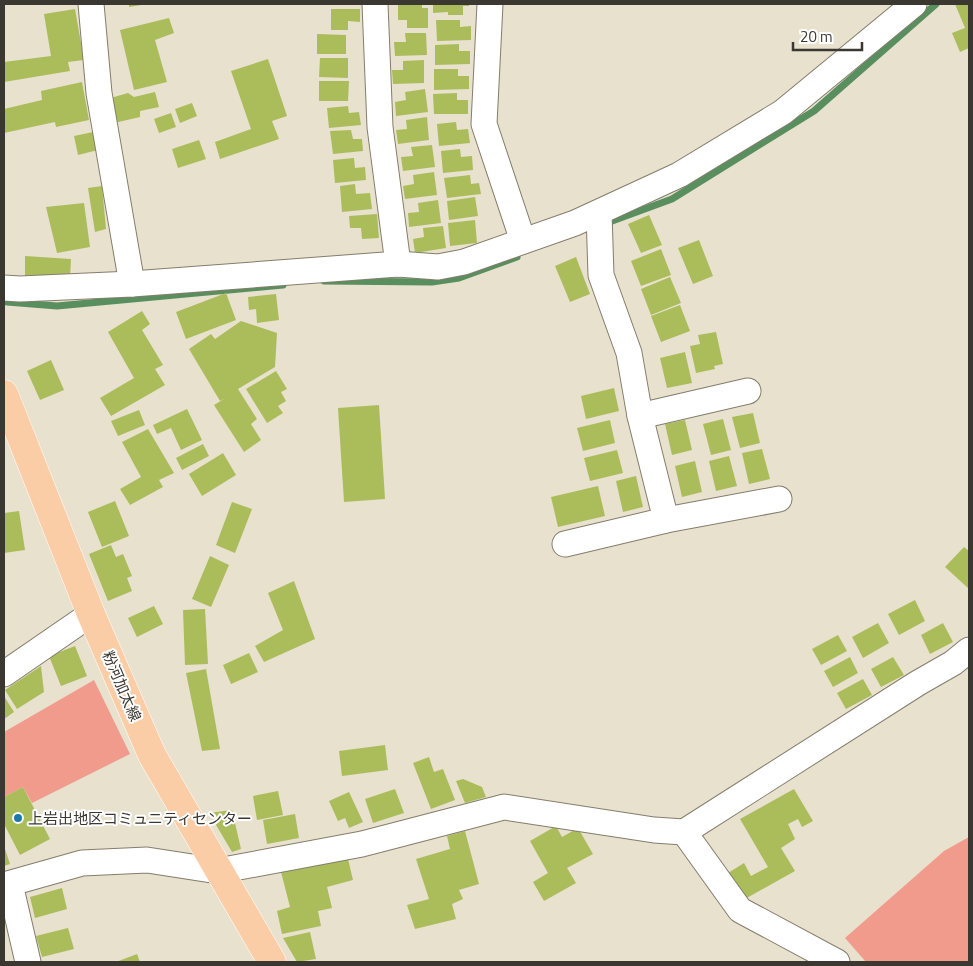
<svg xmlns="http://www.w3.org/2000/svg" width="973" height="966" font-family="'Titillium Web','Noto Sans JP',sans-serif">
<rect width="100%" height="100%" fill="#e8e1ce"/>
<g fill="#f19b8c">
<path d="M94,680L130,754L32,803L23,787L4,797V732Z"/>
<path d="M969,837V962H866L845,938L944,851Z"/>
</g>
<g fill="none" stroke-linecap="round" stroke-linejoin="round">
<g stroke="#598f5e" stroke-width="7">
<path d="M604,224L672,199L814,111L936,4"/>
<path d="M324,281L432,282L459,278L517,257"/>
<path d="M7,302L57,306L283,285"/>
</g>
</g>
<g fill="#abbd5b">
<path d="M129,4H141V5L129,7Z"/>
<path d="M398,4H422V8H428V28H407V20H398Z"/>
<path d="M433,4H469V6H463V15H448V12L433,13Z"/>
<path d="M955,4H969V48L960,52L952,33L965,28Z"/>
<path d="M75,9L84,60L68,62L70,71L4,82V62L51,56L44,14Z"/>
<path d="M331,9H360V22L348,21V30H331Z"/>
<path d="M169,18L174,33L155,40L167,82L134,90L120,30Z"/>
<path d="M436,20H460V27L471,26V40L437,41Z"/>
<path d="M405,33H426L427,55L395,56L394,42H406Z"/>
<path d="M317,34L346,35V54H317Z"/>
<path d="M459,44V51H470V64L435,65V45Z"/>
<path d="M320,58H348V78L319,77Z"/>
<path d="M268,59L287,116L272,121L279,139L220,159L215,142L251,129L231,71Z"/>
<path d="M424,60V83L393,84L392,70H403V61Z"/>
<path d="M434,69H458V76H469V89L434,90Z"/>
<path d="M319,81H349L348,101H319Z"/>
<path d="M82,82L89,120L56,127L55,122L4,133V109L42,100L41,91Z"/>
<path d="M425,89L428,112L396,116L395,102L406,100L405,92Z"/>
<path d="M155,92L159,107L140,111V117L114,123L107,99L128,93L134,97Z"/>
<path d="M457,93V100H468V114H434L433,94Z"/>
<path d="M192,103L197,116L180,123L175,109Z"/>
<path d="M348,106L349,113L359,112L361,125L329,128L327,108Z"/>
<path d="M171,113L176,127L159,133L154,119Z"/>
<path d="M427,117L429,140L398,144L396,130L407,129L406,120Z"/>
<path d="M456,122L457,130L468,129L470,143L439,146L437,124Z"/>
<path d="M351,130L353,139H362L363,151L333,154L330,131Z"/>
<path d="M93,132L98,150L78,155L74,136Z"/>
<path d="M199,140L206,159L178,168L172,149Z"/>
<path d="M432,145L435,167L403,171L401,157L413,156L411,147Z"/>
<path d="M460,149L461,157L472,156L473,170L443,173L441,151Z"/>
<path d="M354,158L355,168L365,167L366,180L335,183L333,160Z"/>
<path d="M434,172L437,195L405,199L403,186L414,184L413,175Z"/>
<path d="M470,175L471,184L479,183L481,194L447,198L444,178Z"/>
<path d="M355,184L356,194L370,193L372,209L342,212L340,186Z"/>
<path d="M102,186L106,229L95,232L88,188Z"/>
<path d="M475,197L478,216L449,220L447,201Z"/>
<path d="M438,200L441,223L409,227L408,213L419,212L418,203Z"/>
<path d="M84,203L90,247L57,253L46,207Z"/>
<path d="M377,214L379,238L362,239L361,228H350L349,216Z"/>
<path d="M649,215L662,245L641,253L628,224Z"/>
<path d="M475,220L477,243L450,246L448,223Z"/>
<path d="M443,226L446,248L415,253L413,239L424,237L423,228Z"/>
<path d="M699,240L713,276L693,284L678,248Z"/>
<path d="M661,249L671,275L641,286L631,261Z"/>
<path d="M25,256L71,259L70,278L25,277Z"/>
<path d="M576,257L590,294L570,302L555,266Z"/>
<path d="M670,277L681,303L651,315L641,289Z"/>
<path d="M226,293L236,320L186,339L176,312Z"/>
<path d="M276,294L279,320L257,323L256,309L249,310L248,297Z"/>
<path d="M680,305L690,331L661,342L651,316Z"/>
<path d="M142,311L150,324L142,330L163,365L155,369L165,385L111,416L100,398L134,378L108,332Z"/>
<path d="M241,321L277,333L275,367L238,389L257,419L251,424L261,440L244,452L214,405L226,398L220,401L189,349L211,334L215,339Z"/>
<path d="M716,332L723,364L714,366L715,369L696,373L690,346L700,344L698,335Z"/>
<path d="M685,352L692,383L667,388L660,358Z"/>
<path d="M51,360L64,390L40,400L27,371Z"/>
<path d="M276,371L287,389L281,392L286,401L278,406L283,413L267,423L246,389Z"/>
<path d="M614,388L619,411L586,419L581,396Z"/>
<path d="M379,405L385,499L344,502L338,408Z"/>
<path d="M187,409L202,440L181,450L171,428L157,434L153,425Z"/>
<path d="M139,410L145,425L118,436L111,421Z"/>
<path d="M753,413L760,443L740,448L732,417Z"/>
<path d="M723,419L731,450L711,455L703,424Z"/>
<path d="M610,420L615,443L583,451L577,428Z"/>
<path d="M685,420L692,450L672,455L665,424Z"/>
<path d="M148,429L174,473L159,480L163,487L130,505L120,489L141,477L122,442Z"/>
<path d="M203,444L209,456L182,470L176,458Z"/>
<path d="M762,449L770,479L749,484L742,453Z"/>
<path d="M617,450L623,473L590,481L584,458Z"/>
<path d="M223,453L236,475L202,496L189,474Z"/>
<path d="M729,456L737,486L716,491L709,461Z"/>
<path d="M695,461L702,492L682,497L675,466Z"/>
<path d="M636,476L643,507L623,512L616,481Z"/>
<path d="M598,486L605,516L558,527L551,497Z"/>
<path d="M115,501L129,536L102,547L88,512Z"/>
<path d="M232,502L252,509L235,553L216,545Z"/>
<path d="M19,511L25,550L4,553V513Z"/>
<path d="M111,545L116,557L123,554L132,576L127,578L132,591L108,601L89,554Z"/>
<path d="M964,547L969,551V589L945,567Z"/>
<path d="M210,556L229,565L211,607L192,599Z"/>
<path d="M294,581L315,639L264,662L255,646L283,630L268,593Z"/>
<path d="M915,600L925,621L899,635L888,614Z"/>
<path d="M154,606L163,624L137,637L128,618Z"/>
<path d="M205,609L208,664L185,665L183,610Z"/>
<path d="M878,623L889,643L863,658L852,637Z"/>
<path d="M943,623L953,642L930,654L921,635Z"/>
<path d="M838,635L847,651L821,665L812,649Z"/>
<path d="M75,646L87,676L61,686L49,656Z"/>
<path d="M249,653L258,672L231,684L223,665Z"/>
<path d="M850,657L858,673L833,687L824,671Z"/>
<path d="M893,657L904,675L881,687L871,669Z"/>
<path d="M41,666L44,692L17,709L5,690Z"/>
<path d="M206,669L220,749L202,751L186,673Z"/>
<path d="M863,679L872,695L846,709L837,693Z"/>
<path d="M4,696L14,712L4,719Z"/>
<path d="M385,745L388,770L342,776L339,751Z"/>
<path d="M429,757L434,772L443,769L455,800L431,809L413,763Z"/>
<path d="M463,779L482,787L486,797L465,803L456,781Z"/>
<path d="M23,787L50,839L20,855L4,824V797Z"/>
<path d="M395,789L404,813L373,823L365,799Z"/>
<path d="M794,789L813,821L802,827L798,819L788,824L795,839L781,848L795,871L745,899L728,873L744,863L751,876L768,867L740,819Z"/>
<path d="M278,791L283,815L257,820L253,796Z"/>
<path d="M349,792L363,822L349,828L345,818L338,821L329,801Z"/>
<path d="M232,810L241,849L232,852L209,813Z"/>
<path d="M295,814L299,838L267,844L263,820Z"/>
<path d="M556,826L562,837L578,828L593,854L567,868L576,883L544,901L533,882L548,873L530,841Z"/>
<path d="M465,831L479,884L459,890L463,899L452,904L456,919L415,929L407,905L429,899L416,859L450,849L447,836Z"/>
<path d="M4,846L10,864L4,866Z"/>
<path d="M348,859L353,880L327,887L332,908L318,911L321,926L282,934L277,911L290,907L281,872Z"/>
<path d="M62,888L67,909L35,918L30,897Z"/>
<path d="M68,928L74,949L42,957L36,936Z"/>
<path d="M310,932L316,959L297,962L283,938Z"/>
<path d="M137,954L140,962H116Z"/>
</g>
<g fill="none" stroke-linecap="round" stroke-linejoin="round">
<defs>
<g id="street">
<path d="M91,4L99,93L132,284"/>
<path d="M375,4L380,127L398,264"/>
<path d="M490,4L484,124L523,241"/>
<path d="M4,288L20,289L132,284L398,264L438,267L464,262L575,223L679,175L783,112L914,4"/>
<path d="M640,416L748,391"/>
<path d="M666,520L779,499"/>
<path d="M565,544L666,520L640,416L629,353L601,275L599,213"/>
<path d="M4,674L91,614"/>
<path d="M684,832L740,910L837,962"/>
<path d="M10,884L28,962"/>
<path d="M4,885L82,863L147,860L218,871L362,844L504,807L654,830L684,832L918,683L953,663L969,650"/>
</g>
<path id="primary" d="M4,394L91,614L152,755L272,962"/>
</defs>
<use href="#street" stroke="#847d6c" stroke-width="27"/>
<use href="#primary" stroke="#fff" stroke-width="29"/>
<use href="#street" stroke="#fff" stroke-width="25"/>
<use href="#primary" stroke="#fbcda6" stroke-width="28"/>
</g>
<circle fill="#1b7ba8" stroke="#fff" stroke-width="2" cx="18" cy="818" r="5"/>
<g text-anchor="middle" dominant-baseline="central" stroke-width="4" stroke-linejoin="round" paint-order="stroke">
<g font-size="15" fill="#3b3831" stroke="#fff">
<text transform="translate(122 686) rotate(67)">粉河加太線</text>
</g>
<g font-size="15" fill="#3b3831" stroke="#fff" text-anchor="start">
<text x="28" y="818">上岩出地区コミュニティセンター</text>
</g>
</g>
<rect width="973" height="966" fill="none" stroke="#3b3831" stroke-width="10"/>
<path d="M793 42v8h69v-8" fill="none" stroke="#3b3831" stroke-width="2.5"/>
<text x="800" y="42" font-size="15" fill="#3b3831" stroke="#ffffff" stroke-width="4" paint-order="stroke">20 m</text>
</svg>
